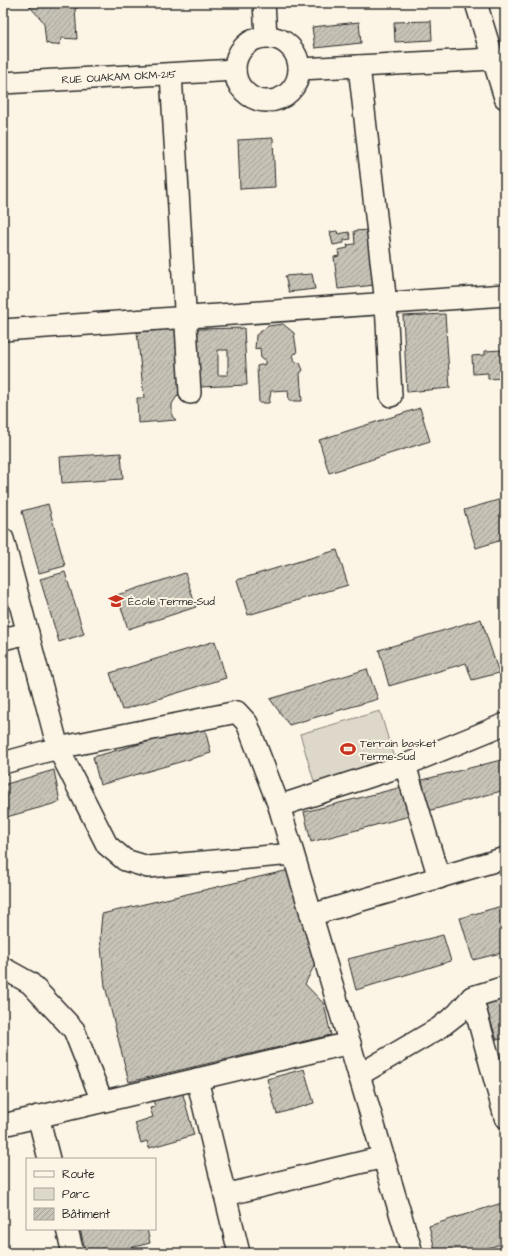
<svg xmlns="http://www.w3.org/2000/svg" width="508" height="1256" font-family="'Architects Daughter',sans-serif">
<defs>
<pattern id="building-hatch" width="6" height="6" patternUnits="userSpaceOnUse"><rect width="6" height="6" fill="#c8c3b7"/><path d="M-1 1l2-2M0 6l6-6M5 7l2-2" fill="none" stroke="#a39f95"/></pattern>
</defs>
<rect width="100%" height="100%" fill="#fcf5e5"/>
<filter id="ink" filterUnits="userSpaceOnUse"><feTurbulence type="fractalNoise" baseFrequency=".025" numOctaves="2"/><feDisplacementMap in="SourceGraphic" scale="8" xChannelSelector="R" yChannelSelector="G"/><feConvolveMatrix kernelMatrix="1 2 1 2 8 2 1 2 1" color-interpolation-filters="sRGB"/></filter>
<g filter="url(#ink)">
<path fill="#ded8ca" stroke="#84827a" d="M380,711L396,765L316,788L300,734Z"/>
<g fill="url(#building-hatch)" stroke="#2b2b2b" fill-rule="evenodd">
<path d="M34,3H77L78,8H75L77,39L61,38L60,44L56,45H52L46,43L44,24L42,20L29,6Z"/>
<path d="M431,21L432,40L395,42L394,22Z"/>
<path d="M359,22L361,43L315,48L312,27Z"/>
<path d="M273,138L275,187L240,189L238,140Z"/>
<path d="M369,230L375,285L338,289L334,257L339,256L338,250L348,248L347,245L355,244L354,231Z"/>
<path d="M337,231L338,234L349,232L351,239L344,240V243L333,245L330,232Z"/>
<path d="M312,274L315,289L289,292L285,276Z"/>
<path d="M445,314L450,388L407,392L403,316Z"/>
<path d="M283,324L294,333L297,353L293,354L295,362L300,363L303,370L300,374L302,401H289L288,390L271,391L269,403H259L257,366L265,364V359H261L260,348L255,349L256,335L268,326Z"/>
<path d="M178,328L181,390L172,404V416L176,420L138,423L137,398H144L137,332Z"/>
<path d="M244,328L247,385L199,387L196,329ZM218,350H228V375H218Z"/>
<path d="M502,350L504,378L488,379V373L473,374L472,356L485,355V351Z"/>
<path d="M420,408L430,441L329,473L319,440Z"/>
<path d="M121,453L123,479L62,483L60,457Z"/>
<path d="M505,498V539L476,548L464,510Z"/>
<path d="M48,504L65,566L39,573L22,511Z"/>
<path d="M337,550L348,585L248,615L237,580Z"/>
<path d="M65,572L84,634L59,642L40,579Z"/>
<path d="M185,573L196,607L128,629L117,595Z"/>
<path d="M481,619L499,673L472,680L466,663L389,686L379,650Z"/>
<path d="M215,641L226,678L122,710L110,673Z"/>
<path d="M367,669L378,699L289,725L270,699Z"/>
<path d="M204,726L211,753L100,785L93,757Z"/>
<path d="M505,759V790L428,811L422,780Z"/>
<path d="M54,770L60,802L3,818V785Z"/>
<path d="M402,787L410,816L311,842L304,812Z"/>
<path d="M289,870L316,962L305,984L324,1004L331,1035L129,1082L105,986L100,937L102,914Z"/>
<path d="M505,905V952L473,960L460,918Z"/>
<path d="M443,935L451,961L356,990L348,959Z"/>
<path d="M505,993V1038L497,1040L483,999Z"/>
<path d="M304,1069L314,1103L277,1114L267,1079Z"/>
<path d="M182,1091L194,1135L149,1148L147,1141L141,1143L135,1123L153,1117L150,1108L155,1107L153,1099Z"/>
<path d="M505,1202V1243L471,1253H436L429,1226Z"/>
<path d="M80,1229H138V1231L147,1229L150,1243L110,1253H86Z"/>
</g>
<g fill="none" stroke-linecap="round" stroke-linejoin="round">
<defs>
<g id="minor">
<path d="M264,3L266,36"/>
<path d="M476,3L505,98"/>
<circle cx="267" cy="69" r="32"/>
<path d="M359,66L386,304L391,396"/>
<path d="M300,69L493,59"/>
<path d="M171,74L190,393"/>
<path d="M3,83L235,70"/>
<path d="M3,330L505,295"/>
<path d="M3,539L58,748L107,845L125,860L148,867L293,854"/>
<path d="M3,639L28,633"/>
<path d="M3,763L58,748L237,712L247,723L279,806L412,1253"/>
<path d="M405,765L439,878"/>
<path d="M279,806L405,765L505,724"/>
<path d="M311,915L505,858"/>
<path d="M3,968L30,983L74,1030L102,1101"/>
<path d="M472,997L505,1117"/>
<path d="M359,1075L439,1028L457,1014L472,997L505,987"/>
<path d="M197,1079L239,1253"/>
<path d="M38,1116L49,1159"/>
<path d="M3,1125L350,1043"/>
<path d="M225,1195L384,1157"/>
<path d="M67,1229L73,1253"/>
</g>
</defs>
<use href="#minor" stroke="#2b2b2b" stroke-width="24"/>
<use href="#minor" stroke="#fcf5e5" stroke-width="21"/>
</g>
</g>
<defs>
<symbol id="school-bare" viewBox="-9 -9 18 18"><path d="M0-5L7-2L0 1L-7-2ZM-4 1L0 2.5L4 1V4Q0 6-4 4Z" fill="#c8321e" stroke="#fcf5e5" stroke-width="2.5" paint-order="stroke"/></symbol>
<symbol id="stadium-bare" viewBox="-9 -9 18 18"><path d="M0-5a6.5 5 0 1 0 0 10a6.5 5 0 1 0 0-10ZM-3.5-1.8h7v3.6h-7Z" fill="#c8321e" stroke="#fcf5e5" stroke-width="2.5" paint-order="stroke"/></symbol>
</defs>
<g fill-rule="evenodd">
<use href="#school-bare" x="105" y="590" width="22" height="22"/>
<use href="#stadium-bare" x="337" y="738" width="22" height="22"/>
</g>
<g text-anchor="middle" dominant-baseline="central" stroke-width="4" stroke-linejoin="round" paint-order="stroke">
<g font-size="11" fill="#2b2b2b" stroke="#fcf5e5">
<text transform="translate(119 77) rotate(-3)">RUE OUAKAM OKM-215</text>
</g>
<g font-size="11" fill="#2b2b2b" stroke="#fcf5e5" text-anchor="start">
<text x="128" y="601">École Terme-Sud</text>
<text x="360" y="743">Terrain basket<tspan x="360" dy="13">Terme-Sud</tspan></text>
</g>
</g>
<rect width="508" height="1256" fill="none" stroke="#fcf5e5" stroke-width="16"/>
<rect x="8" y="8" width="492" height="1240" fill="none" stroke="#2b2b2b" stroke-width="1.5" filter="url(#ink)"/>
<rect x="26" y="1158" width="130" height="72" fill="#fcf5e5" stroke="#a8a49b"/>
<rect x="34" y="1171" width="20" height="6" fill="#fcf5e5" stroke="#a8a49b"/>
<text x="62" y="1178" font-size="12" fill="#2b2b2b">Route</text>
<rect x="34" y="1188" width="20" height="12" fill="#ded8ca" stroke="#a8a49b"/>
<text x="62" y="1198" font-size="12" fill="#2b2b2b">Parc</text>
<rect x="34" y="1208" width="20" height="12" fill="url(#building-hatch)" stroke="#a8a49b"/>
<text x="62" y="1218" font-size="12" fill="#2b2b2b">Bâtiment</text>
</svg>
